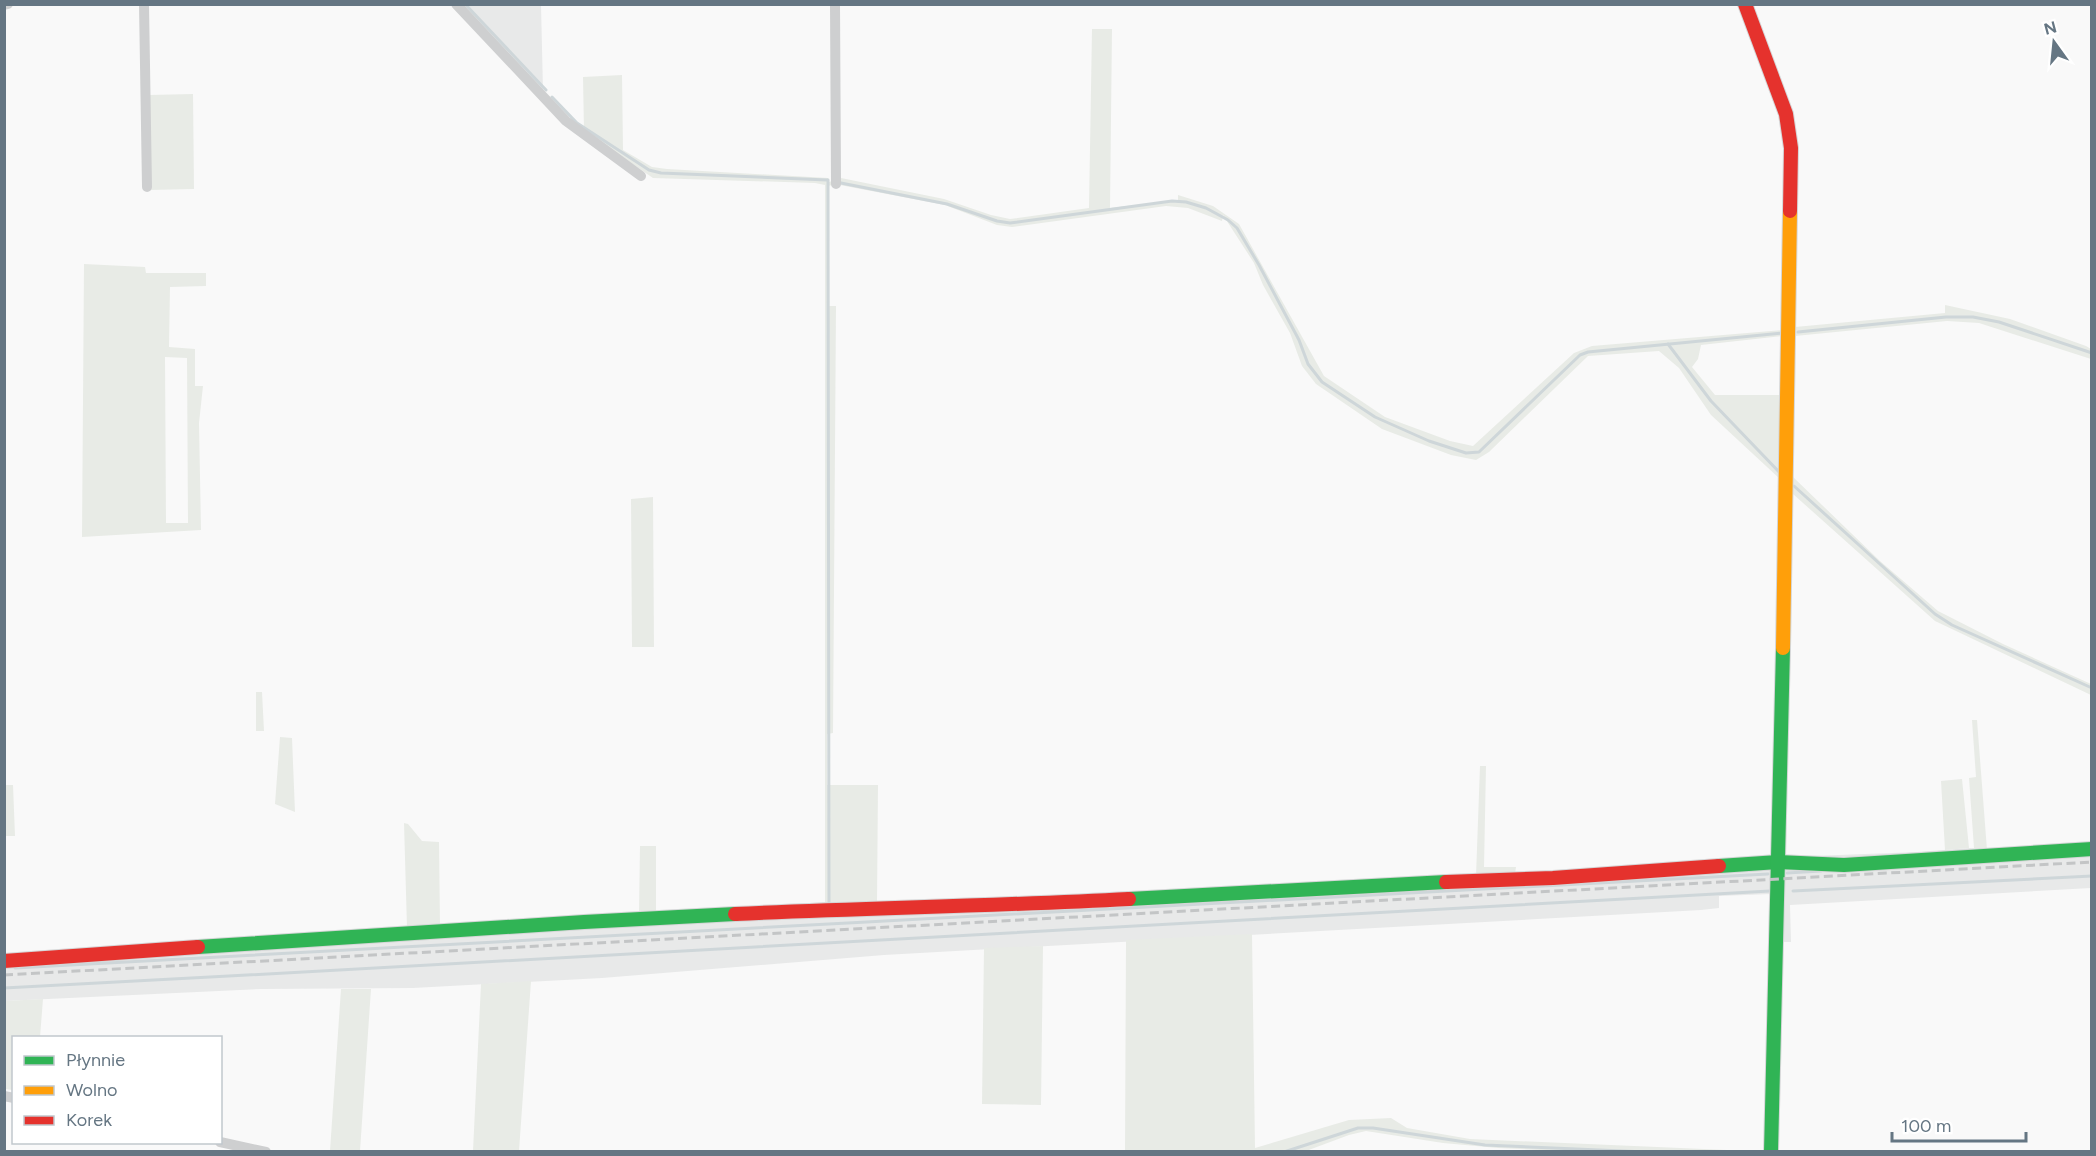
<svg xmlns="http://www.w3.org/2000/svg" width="2096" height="1156" font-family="Figtree,sans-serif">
<rect width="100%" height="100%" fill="#f9f9f9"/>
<g fill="#e8e9e9">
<path d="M462,5H541L543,91Z"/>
<path d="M2091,842V888L1790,905L1791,942H1771V894L1719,896V908L1701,910L884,955L602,978L413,988L261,989L5,1001V956L825,902L1092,897L1786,857L1917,852L1969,848L1987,850Z"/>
</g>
<g fill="#e8ebe6" fill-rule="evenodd">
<path d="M1092,29H1112L1110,208L1178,200V195L1213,206L1239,224L1324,376L1385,417L1450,441L1473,446L1574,353L1592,346L1783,330V336L1701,345L1698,359L1692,367L1715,395H1782L1781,480L1711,415L1679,368L1659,351L1588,356L1489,452L1476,460L1451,455L1382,429L1316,384L1302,366L1290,333L1263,285L1254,263L1223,215L1222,221L1188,208L1166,206L1012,227L997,225L945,205L840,185L841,178L944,199L991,215L1010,219L1089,208Z"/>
<path d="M622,75L623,150L652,167L667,169L828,178L829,182L832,181V185L828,186L829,306H836L833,733L827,734V785H878L877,902H825V185L815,183L653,178L584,131L583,77Z"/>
<path d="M193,94L194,189L150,190L149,95Z"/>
<path d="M84,264L145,267L146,273H206V286L170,287L169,347L195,349V386H203L199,423L201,530L82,537ZM165,357L187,358L188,523H166Z"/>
<path d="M1945,305L2010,319L2086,346L2091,349V359L1979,323L1947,321L1795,336V327L1945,313Z"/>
<path d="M1793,477L1880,561L1938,611L2003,644L2091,684V695L1935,621L1793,494Z"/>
<path d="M653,497L654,647H632L631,499Z"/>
<path d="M256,692H262L264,731H256Z"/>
<path d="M1972,720H1977L1987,850L1974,848L1969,778L1976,777Z"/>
<path d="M280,737L292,738L295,812L275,804Z"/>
<path d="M1480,766H1486L1484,867H1516L1515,874L1476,876Z"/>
<path d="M1962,779L1969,848L1945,850L1941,781Z"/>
<path d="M5,785H13L15,836H5Z"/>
<path d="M404,823L408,824L422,841L439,842L440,925L407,928Z"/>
<path d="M640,846H656V914H639Z"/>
<path d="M1252,934L1255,1148L1349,1120L1391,1118L1407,1128L1470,1139L1750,1151L1584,1152L1498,1148L1443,1143L1366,1131L1349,1135L1306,1151H1125L1126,940Z"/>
<path d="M1043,946L1041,1105L982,1104L984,948Z"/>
<path d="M531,981L519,1151H473L481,984Z"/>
<path d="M341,989H371L360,1151H330Z"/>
<path d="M43,999L40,1037L14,1038L13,1090L5,1089V1001Z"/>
</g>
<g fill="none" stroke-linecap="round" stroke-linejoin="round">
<g stroke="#ced6d9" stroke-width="3">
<path d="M465,4L546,90"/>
<path d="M552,97L577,123L649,170L661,173L827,180"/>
<path d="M828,180L829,902"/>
<path d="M841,183L947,204L997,221L1010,223L1172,201L1186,202L1206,208L1228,220L1237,228L1259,265L1299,340L1308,364L1322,382L1375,417L1429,441L1466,453L1479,452L1580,355L1588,352L1783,333"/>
<path d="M1798,332L1946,317H1973L1999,322L2092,353"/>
<path d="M1668,344L1711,401L1780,473"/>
<path d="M1794,486L1935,614L1952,625L2092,688"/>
<path d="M1787,873L1821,871"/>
<path d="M1793,891L2092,876"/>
<path d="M15,968C599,934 1184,907 1768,874"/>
<path d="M4,988C593,957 1182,923 1770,891"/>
<path d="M1284,1152L1358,1128H1373L1485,1145L1646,1152"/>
</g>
<defs>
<g id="fast">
<path d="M1719,866L1778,862L1844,865L2092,849"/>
<path d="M1129,899L1446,882"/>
<path d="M198,947L584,922L735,914"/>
<path d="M1771,1152L1783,648"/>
</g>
<path id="slow" d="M1783,648L1790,211"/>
<g id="jam">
<path d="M1745,4L1786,114L1791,148L1790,211"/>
<path d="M1446,882L1553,878L1719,866"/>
<path d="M735,914C866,908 998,906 1129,899"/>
<path d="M4,961L198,947"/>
</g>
</defs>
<use href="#fast" stroke="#d5d6d7" stroke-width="16"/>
<use href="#slow" stroke="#d5d6d7" stroke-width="16"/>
<use href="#jam" stroke="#d5d6d7" stroke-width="16"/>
<g stroke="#cecfd0" stroke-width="10">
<path d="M144,4L147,187"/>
<path d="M456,4L566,121L641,176"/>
<path d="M835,4L836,184"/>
<path d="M4,5L8,4"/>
<path d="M4,1096L14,1098"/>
<path d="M220,1142L266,1152"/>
</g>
<use href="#fast" stroke="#30b455" stroke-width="14"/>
<use href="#slow" stroke="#ff9f0a" stroke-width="14"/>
<use href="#jam" stroke="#e5322d" stroke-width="14"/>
<path stroke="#c3c5c6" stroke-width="3" stroke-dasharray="9 4.5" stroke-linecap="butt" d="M4,975L2092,862"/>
</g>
<rect width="2096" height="1156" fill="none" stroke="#657683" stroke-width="12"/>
<rect x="12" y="1036" width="210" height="108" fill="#ffffff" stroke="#c1c8cd" stroke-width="1.5"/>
<rect x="24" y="1056" width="30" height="9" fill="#30b455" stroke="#c1c8cd" stroke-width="1.5"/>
<text x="66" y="1066" font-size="18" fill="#657683">Płynnie</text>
<rect x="24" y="1086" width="30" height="9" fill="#ff9f0a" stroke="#c1c8cd" stroke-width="1.5"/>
<text x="66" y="1096" font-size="18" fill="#657683">Wolno</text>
<rect x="24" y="1116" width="30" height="9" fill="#e5322d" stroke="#c1c8cd" stroke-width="1.5"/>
<text x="66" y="1126" font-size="18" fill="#657683">Korek</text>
<g transform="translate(2054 42) rotate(345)" stroke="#ffffff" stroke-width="4.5" paint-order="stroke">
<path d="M0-4.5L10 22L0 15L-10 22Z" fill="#657683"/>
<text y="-9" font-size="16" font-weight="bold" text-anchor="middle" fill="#657683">N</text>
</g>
<path d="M1892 1132v9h134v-9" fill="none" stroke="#657683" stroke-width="3"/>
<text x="1901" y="1132" font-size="18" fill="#657683" stroke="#ffffff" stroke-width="4.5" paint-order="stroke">100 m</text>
</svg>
